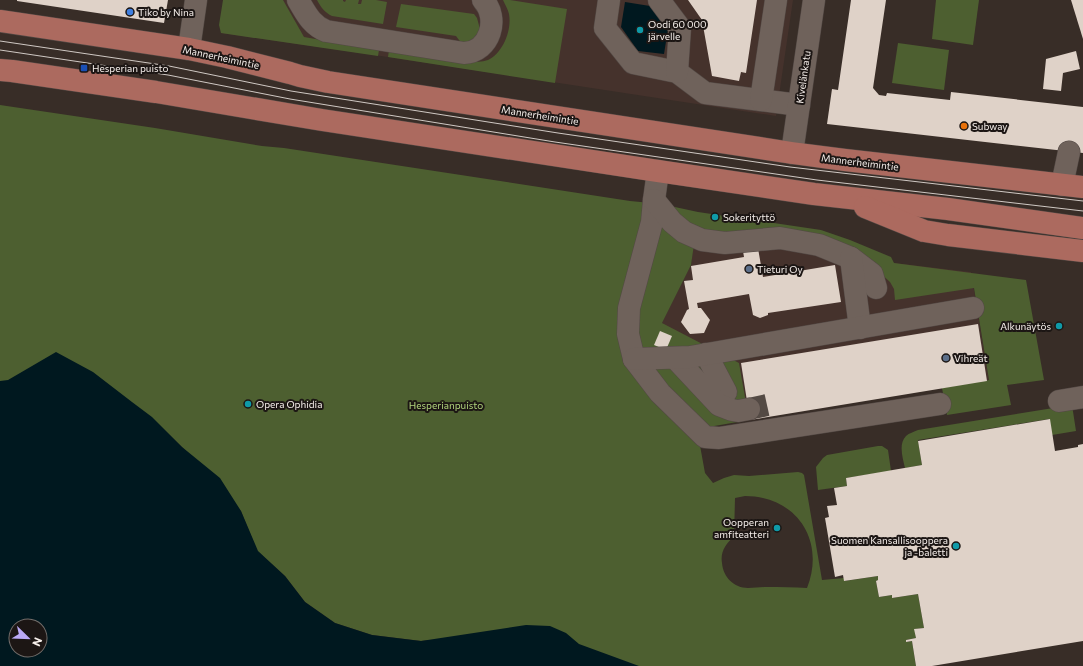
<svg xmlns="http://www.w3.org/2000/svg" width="1083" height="666" font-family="Commissioner,sans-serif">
<rect width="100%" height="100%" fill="#382d27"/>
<g fill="#45322c">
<path d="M227,0H793L776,116L388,57L221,33Z"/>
<path d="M695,231L894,263L971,272L989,380L749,420L662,323L691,265Z"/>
</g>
<g fill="#4d5f30" fill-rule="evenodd">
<path d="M223,0H283L304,37L379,50L378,56L221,33L219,25Z"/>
<path d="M317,0H343V1L345,2L346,0H359L358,4H361L362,0H376L387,2L383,24L332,16C325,13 320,6 317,0Z"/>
<path d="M503,0H510L567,9L555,83L388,57L389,50L469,62C475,62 482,62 488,60C503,53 512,30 509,14C508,9 505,5 503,0Z"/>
<path d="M936,0H979L973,45L932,39Z"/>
<path d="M401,4L474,14L477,18L480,29L475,39L462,44L456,36L396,27Z"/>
<path d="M898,43L949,50L944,90L892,83Z"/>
<path d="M0,105L155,128L262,146L284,148L630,201L661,204L698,212L821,230L850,240L891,257L894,263L1026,280L1044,380L1007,385L1011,405L947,415L942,388L989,380L974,288L895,300L894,289L890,282L865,259L724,237L696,231L691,265L662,323L739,363L749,420L697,429L705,473L713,483L724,478L734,475L749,476L798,472L802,473L804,475L822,580L844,578L845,581L878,576V580L876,581L879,597L892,595V598L918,594L924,628L915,629L916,638L906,640V642L912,641L916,666H593L429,640L421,641L372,635L335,623L305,602L285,576L257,551L241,511L182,447L151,417L0,404ZM745,496C796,496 826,540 807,588C794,587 780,587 767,587C761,587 755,588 748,588C734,588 723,577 722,563C720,552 726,543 734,537L735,498Z"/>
<path d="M1072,405L1076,431L1052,435L1049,419L918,440L922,465L905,468C903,459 898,444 906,436C909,433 914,432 918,430Z"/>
<path d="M878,446H882L888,450L891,471L846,478L847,486L818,490L816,467L823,458L827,455Z"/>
</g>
<g fill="#00181f" fill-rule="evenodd">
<path d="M625,2L650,6L668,29L664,54L638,51L621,27Z"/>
<path d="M56,352L93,372L132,402L152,417L182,447L220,478L241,511L258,551L285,576L305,602L335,623L372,635L421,641L526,625L550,626L566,633L579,644L639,666H0V381L8,380ZM16,626H40V650H16Z"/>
</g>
<g fill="#dfd2c8">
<path d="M17,0H168L164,23L17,1Z"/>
<path d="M688,0H757L746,73L741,72L739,81L712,76L702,20Z"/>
<path d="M851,0H886L873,88L879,95L886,96L887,93L950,100L951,92L1083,107V153L827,124L832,89L838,90Z"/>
<path d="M1071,0H1083V39Z"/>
<path d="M1076,51L1080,69L1063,73L1061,91L1043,89L1046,59Z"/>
<path d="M755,231L763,277L835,265L841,302L768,313V315L760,318L753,315L749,294L697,303L698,308H701L710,320L704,333L690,334L681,322L687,310L689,309L684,281L693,280L691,266L744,257L740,233Z"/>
<path d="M978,324L987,381L750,420L741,363Z"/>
<path d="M660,331L672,336L666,350L654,345Z"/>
<path d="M1050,419L1055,451L1078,447V445L1083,444V641L932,666H916L912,641L906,642V640L916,638L914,629L924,628L918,594L892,598V595L879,597L876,581L878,580V576L844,581L843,575L835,577L825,518L829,517L827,506L837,505L834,488L847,486L846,478L922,465L918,441Z"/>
</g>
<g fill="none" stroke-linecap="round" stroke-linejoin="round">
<path stroke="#544a44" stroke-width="22" stroke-dasharray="22 11" stroke-linecap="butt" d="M749,409L767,405"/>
<defs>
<g id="minor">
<path d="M298,0C306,13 311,25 326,31L464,53C490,52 500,18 483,0"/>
<path d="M609,0L605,28L633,63L677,72L705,93L799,105"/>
<path d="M659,0L680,28L677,72"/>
<path d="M189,49L196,0"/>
<path d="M761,100L776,0"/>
<path d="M792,153L814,0"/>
<path d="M658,171L654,200L652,222L629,308L628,334L634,359L660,393L705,437L719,438L940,404"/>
<path d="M1062,185L1069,152"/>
<path d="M654,200L672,222L684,232L702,240L725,243L780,238L819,245L851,258L872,274L876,288"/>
<path d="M851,258L860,328"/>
<path d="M706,354L726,392"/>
<path d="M675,358L719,405L732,410L738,411L749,409"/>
<path d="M634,359L690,357L973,308"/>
<path d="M1059,401L1083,397"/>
</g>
<g id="major">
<path d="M0,21L189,49L227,57L290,73L300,76L328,82L792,153L845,160L1083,187"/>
<path d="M0,70L12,71L156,92L322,120L658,171L814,194L948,209L1083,228"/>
<path d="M865,207L924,231L948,235L1083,251"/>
</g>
</defs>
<use href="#minor" stroke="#534945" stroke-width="23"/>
<use href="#major" stroke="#534945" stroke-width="23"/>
<use href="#minor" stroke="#6f625b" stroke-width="22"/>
<use href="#major" stroke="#ac6a5f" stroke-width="22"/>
<g stroke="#d0c9c4" stroke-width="1">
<path d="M0,41L169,66L291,91L558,133L790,167L1083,201"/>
<path d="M0,50L168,75L290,99L555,142L817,180L1083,211"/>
</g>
</g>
<circle fill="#3f7fe0" stroke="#1c1614" stroke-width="1.5" cx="130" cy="12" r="4"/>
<g fill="#0f9aa8" stroke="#1c1614" stroke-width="1.5">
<circle cx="640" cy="30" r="4"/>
<circle cx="715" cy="217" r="4"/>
<circle cx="1059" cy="326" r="4"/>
<circle cx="248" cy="404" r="4"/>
<circle cx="777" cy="528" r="4"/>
<circle cx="956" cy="546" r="4"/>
</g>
<rect fill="#1a4fb4" stroke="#1c1614" stroke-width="1.5" x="80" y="64" width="8" height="8" rx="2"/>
<circle fill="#e8710a" stroke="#1c1614" stroke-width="1.5" cx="964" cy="126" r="4"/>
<g fill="#5c6f8a" stroke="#1c1614" stroke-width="1.5">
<circle cx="749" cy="269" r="4"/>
<circle cx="946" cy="358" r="4"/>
</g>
<g text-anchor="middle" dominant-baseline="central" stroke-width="4" stroke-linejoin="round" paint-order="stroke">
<g font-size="10" fill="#f6efeb" stroke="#1c1614" text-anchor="start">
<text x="138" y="12">Tiko by Nina</text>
<text x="648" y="24">Oodi 60 000<tspan x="648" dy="12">järvelle</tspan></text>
<text x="92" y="68">Hesperian puisto</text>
<text x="972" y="126">Subway</text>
<text x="723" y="217">Sokerityttö</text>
<text x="757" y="269">Tieturi Oy</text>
<text x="1051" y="326" text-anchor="end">Alkunäytös</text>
<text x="954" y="358">Vihreät</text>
<text x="256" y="404">Opera Ophidia</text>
<text x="769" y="522" text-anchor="end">Oopperan<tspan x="769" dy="12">amfiteatteri</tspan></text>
<text x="948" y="540" text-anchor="end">Suomen Kansallisooppera<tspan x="948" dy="12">ja -baletti</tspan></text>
</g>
<g font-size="10" fill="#f6efeb" stroke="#1c1614">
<text transform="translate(221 57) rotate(12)">Mannerheimintie</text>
<text transform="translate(803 77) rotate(-82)">Kivelänkatu</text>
<text transform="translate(540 115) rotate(9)">Mannerheimintie</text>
<text transform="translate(860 162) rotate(7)">Mannerheimintie</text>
</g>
<g font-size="10" fill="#b0d37c" stroke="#1c1614">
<text x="446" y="405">Hesperianpuisto</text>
</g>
</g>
<g transform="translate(28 638) rotate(113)"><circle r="19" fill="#1c1614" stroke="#736d6a"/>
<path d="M0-3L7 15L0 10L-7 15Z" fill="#bbaaf6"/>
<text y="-6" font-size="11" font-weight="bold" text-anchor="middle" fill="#f6efeb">N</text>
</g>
</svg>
